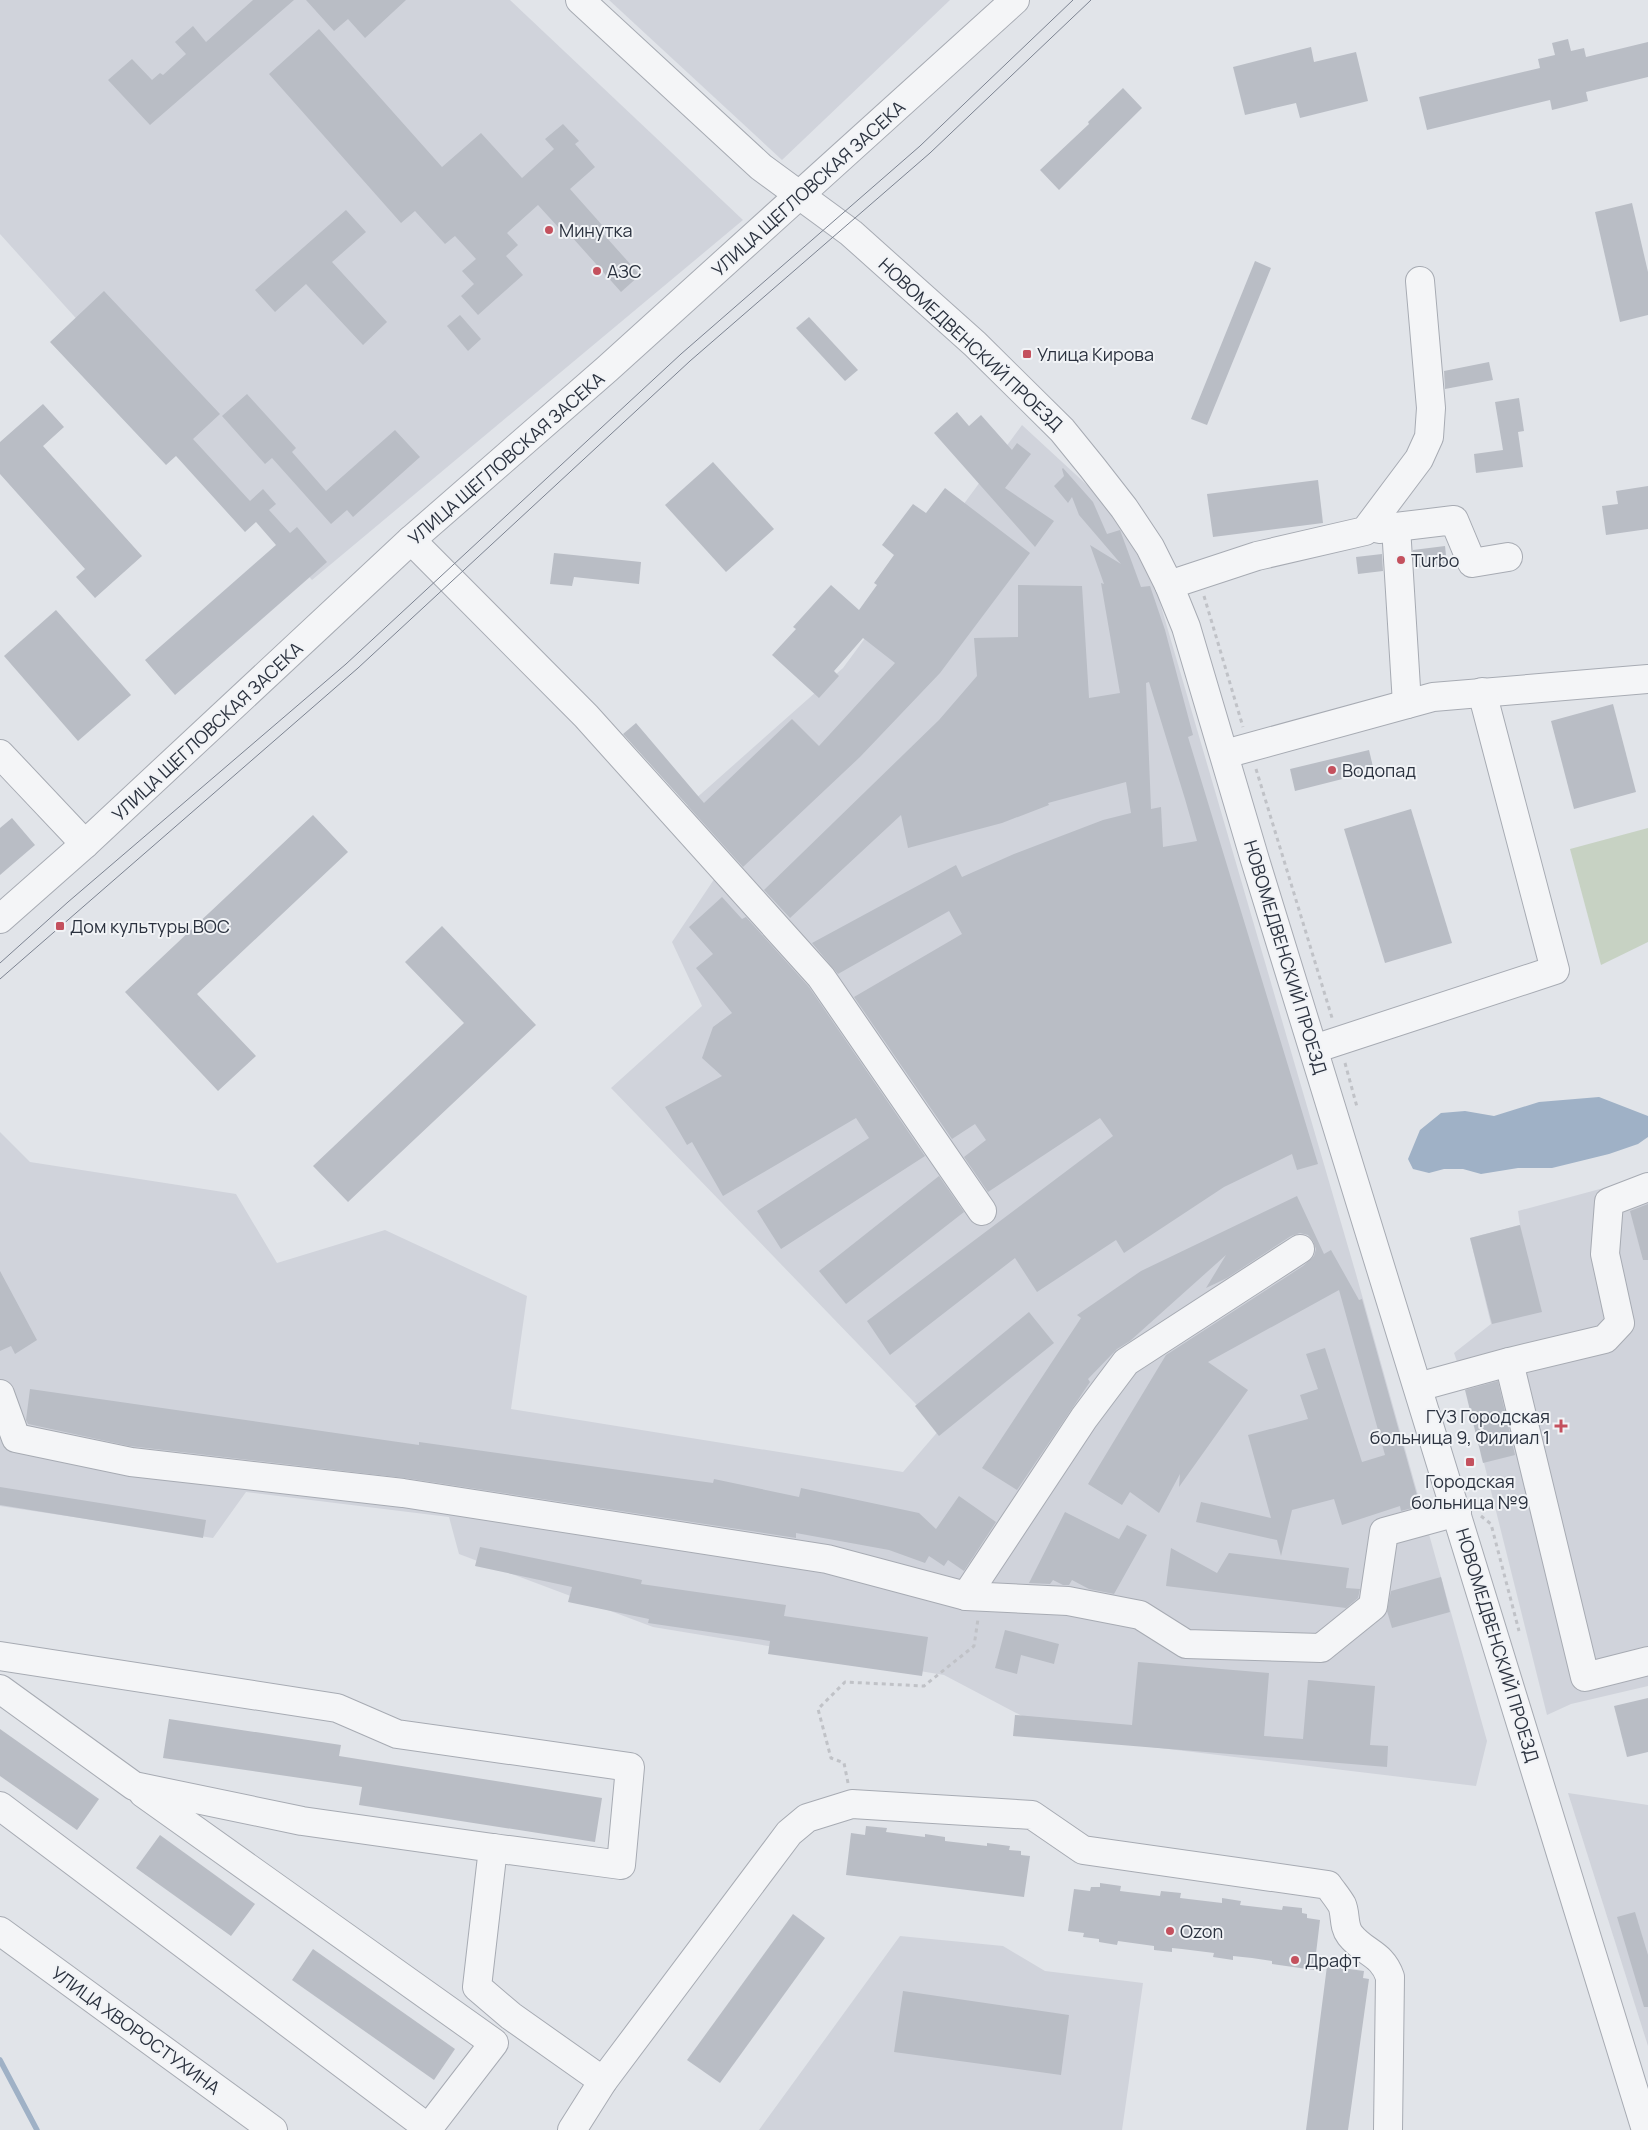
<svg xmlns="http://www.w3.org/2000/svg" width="1648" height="2130" font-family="Manrope,sans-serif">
<rect width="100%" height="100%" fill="#e1e4e9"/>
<g fill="#d0d3db">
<path d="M0,0H510L743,220L312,580L0,234Z"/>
<path d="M609,0H950L782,160Z"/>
<path d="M1022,425L1100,497L1133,547L1156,589L1356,1274L1487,1741L1476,1786L1060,1736L944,1675L653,1627L459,1554L449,1517L246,1492L213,1538L0,1506V1132L30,1162L236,1194L277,1263L385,1230L527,1296L511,1409L903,1472L940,1429L611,1088L702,1006L672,942L719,872L675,817L843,668Z"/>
<path d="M1648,1176V1686L1571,1704L1547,1715L1463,1379L1454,1353L1491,1324L1470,1238L1520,1225L1518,1211Z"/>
<path d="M1568,1793L1648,1805V2046Z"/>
<path d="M900,1936L1003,1946L1045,1971L1143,1983L1122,2130H759Z"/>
</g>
<path fill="#c7d2c3" d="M1648,828V942L1601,965L1570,849Z"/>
<path fill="#9fb1c6" d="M1599,1097L1648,1116V1137L1638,1144L1609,1154L1552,1168H1518L1481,1174L1463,1169H1444L1429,1173L1413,1169L1408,1159L1420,1130L1441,1113L1465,1111L1494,1116L1539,1102Z"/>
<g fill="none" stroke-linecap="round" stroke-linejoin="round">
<path stroke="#9fb1c6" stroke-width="5.5" d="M0,2060L37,2130"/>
</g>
<g fill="#b9bdc5" fill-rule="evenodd">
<path d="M253,0H294L150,125L108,80L132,59L152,80L160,73L163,75L186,54L175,42L193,26L206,42Z"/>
<path d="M306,0H406L365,38L348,19L334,31Z"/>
<path d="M319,29L442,167L481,133L522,178L554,149L545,139L563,124L579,141L575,144L595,167L570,189L602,225L598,228L640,275L621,292L571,236L568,238L538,205L507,233L518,245L506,256L523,275L478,315L461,296L474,284L462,271L476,259L455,236L445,244L415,211L401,223L269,74Z"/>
<path d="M1568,39L1571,51L1584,48L1586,57L1648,42V77L1586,92L1588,101L1552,110L1550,100L1427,130L1419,97L1540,68L1538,59L1555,55L1552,43Z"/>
<path d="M1311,47L1314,62L1356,52L1368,101L1300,118L1296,103L1245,115L1233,67Z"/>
<path d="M1123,88L1142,108L1059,190L1040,170L1089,124L1088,122Z"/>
<path d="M1632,203L1648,272V315L1620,322L1595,212Z"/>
<path d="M346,210L366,232L332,262L387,322L363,345L306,284L275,312L255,290Z"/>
<path d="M1255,261L1271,268L1207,425L1191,419Z"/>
<path d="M104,291L220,414L193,439L250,501L263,489L276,504L269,510L290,533L297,527L327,562L175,695L145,660L276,545L256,522L245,532L176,456L166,465L50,342Z"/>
<path d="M460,315L481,339L468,351L447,326Z"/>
<path d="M809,317L858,370L845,381L796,328Z"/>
<path d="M1489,362L1493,380L1445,389L1444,371Z"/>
<path d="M247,394L296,448L292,452L326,491L395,430L420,457L353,517L347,510L331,524L272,458L265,464L222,416Z"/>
<path d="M1519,398L1524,431L1518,432L1523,467L1476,473L1474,454L1503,450L1495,402Z"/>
<path d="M43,404L64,427L43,446L142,556L95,598L76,577L85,569L0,474V442Z"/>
<path d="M957,412L969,426L981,415L1012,450L1017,443L1031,454L1005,488L1054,521L1035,547L934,433Z"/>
<path d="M713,462L774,529L726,572L665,505Z"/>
<path d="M1063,468L1093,502L1107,534L1120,530L1141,587L1150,586L1165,630L1193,735L1188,737L1318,1164L1297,1170L1292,1154L1224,1187L1124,1253L1116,1240L1037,1292L1015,1258L890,1355L867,1321L1113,1136L1100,1118L988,1192L964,1157L986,1140L975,1124L952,1139L854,997L962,934L949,911L838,974L812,943L956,865L962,877L1014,854L1103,820L1131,813L1126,782L1048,803L1049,805L1002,823L908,848L901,815L790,918L764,890L939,720L977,676L974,638L1018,637V585L1082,586L1089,698L1120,693L1101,583L1104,584L1090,545L1121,564L1079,515L1072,497L1068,503L1054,486L1064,476L1062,469ZM1149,682L1185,799L1197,841L1163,847L1161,807L1151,809L1146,683Z"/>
<path d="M1318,480L1323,523L1213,537L1207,494Z"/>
<path d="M1648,486V529L1606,535L1602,506L1618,504L1616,491Z"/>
<path d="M945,488L1030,553L940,673L860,757L743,867L623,734L636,723L704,803L792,719L819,746L895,663L863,638L834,671L839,676L819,698L772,655L796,629L793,627L831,585L859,610L877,585L874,583L894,555L882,545L913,504L926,513Z"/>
<path d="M1445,546L1447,564L1414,568L1413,550Z"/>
<path d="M554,553L641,562L639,584L574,577L572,586L550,584Z"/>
<path d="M1382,554L1383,571L1358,574L1356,557Z"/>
<path d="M56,610L131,695L78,741L4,656Z"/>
<path d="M1613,704L1636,792L1574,809L1551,721Z"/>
<path d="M1369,750L1374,771L1295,791L1290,769Z"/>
<path d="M1411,809L1452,943L1385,963L1344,829Z"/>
<path d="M313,815L348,852L197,994L256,1056L218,1091L125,992Z"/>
<path d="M12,818L35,845L0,875V828Z"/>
<path d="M722,897L742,919L746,917L809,987L925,1156L781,1249L757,1211L869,1138L856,1118L723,1196L692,1142L687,1145L665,1107L722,1076L702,1058L713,1027L732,1013L696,968L713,954L689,927Z"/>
<path d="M442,926L536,1025L348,1202L313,1166L464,1023L405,962Z"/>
<path d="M939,1176L964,1212L846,1304L819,1271Z"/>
<path d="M1297,1196L1324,1254L1331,1250L1359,1300L1362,1299L1420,1506L1401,1511L1400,1506L1342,1525L1334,1499L1292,1510L1281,1556L1277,1540L1196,1522L1201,1502L1271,1518L1248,1435L1308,1419L1300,1395L1318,1389L1306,1354L1325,1348L1362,1462L1385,1455L1339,1290L1208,1362L1248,1390L1179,1487L1180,1474L1159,1513L1130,1492L1122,1505L1088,1484L1166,1355L1303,1266L1314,1256L1316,1249L1313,1241L1308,1235L1300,1233L1291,1236L1227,1278L1206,1288L1226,1255L1130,1341L1117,1349L1088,1379L1090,1382L1017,1490L982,1468L1081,1318L1077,1315L1141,1271Z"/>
<path d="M1648,1204V1260H1643L1630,1211Z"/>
<path d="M1520,1225L1542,1312L1492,1324L1470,1238Z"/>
<path d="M0,1271L37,1340L15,1354L11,1346L0,1351Z"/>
<path d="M1029,1312L1054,1343L939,1436L915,1406Z"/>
<path d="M1498,1381L1515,1455L1483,1463L1465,1390Z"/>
<path d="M30,1389L419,1445V1442L713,1483L714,1479L799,1497L801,1488L919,1513L936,1529L959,1496L996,1522L964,1571L948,1560L944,1566L929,1556L925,1563L889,1550L796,1533V1538L405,1478L129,1446L28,1424L26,1420Z"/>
<path d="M0,1487L206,1520L203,1538L0,1505Z"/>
<path d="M1065,1512L1119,1539L1127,1525L1147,1535L1114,1594L1089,1589L1072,1580L1069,1585H1063L1053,1580L1050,1584L1029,1583Z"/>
<path d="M480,1547L642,1580L641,1584L786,1605L784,1616L928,1637L922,1676L768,1654L770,1641L648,1623L649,1619L568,1602L572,1587L475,1566Z"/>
<path d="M1171,1548L1217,1573L1229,1553L1349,1568L1346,1588L1360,1589L1358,1598L1346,1608L1166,1586Z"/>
<path d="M1441,1577L1450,1612L1392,1628L1387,1611L1391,1591Z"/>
<path d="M1005,1630L1059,1644L1054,1664L1021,1655L1017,1674L995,1668Z"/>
<path d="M1138,1662L1269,1673L1264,1736L1303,1739L1308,1680L1375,1686L1370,1745L1388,1746L1387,1767L1013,1736L1015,1715L1132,1725Z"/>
<path d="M1648,1698V1752L1627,1757L1614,1706Z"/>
<path d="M169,1719L341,1745L339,1756L602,1798L595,1842L359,1805L362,1787L163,1758Z"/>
<path d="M0,1729L99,1799L77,1830L0,1776Z"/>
<path d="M866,1826L887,1828L886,1832L925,1837V1834L945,1837V1841L987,1846V1843L1010,1846L1009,1850L1021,1851V1855L1030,1856L1024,1897L846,1875L851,1833L865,1835Z"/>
<path d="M160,1835L255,1904L231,1936L136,1868Z"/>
<path d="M1100,1883L1121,1886L1120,1891L1160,1896L1161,1891L1181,1893L1180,1898L1222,1903V1898L1241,1901L1240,1905L1282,1910L1283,1906L1302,1908V1913L1307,1914V1918L1320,1920L1314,1970L1272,1964V1961L1252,1958L1233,1956V1960L1213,1957L1214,1953L1182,1949L1172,1948V1952L1154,1950V1946L1118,1941L1117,1945L1099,1942V1939L1083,1937L1084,1933L1068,1931L1074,1889L1090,1891L1091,1887H1100Z"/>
<path d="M1635,1912L1648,1955V2007H1644L1617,1917Z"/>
<path d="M793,1914L825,1938L720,2083L687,2060Z"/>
<path d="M313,1949L455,2049L434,2080L292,1980Z"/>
<path d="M1327,1966L1364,1971L1363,1978L1369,1979L1348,2130H1306Z"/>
<path d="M903,1991L1069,2015L1061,2075L894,2052Z"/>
</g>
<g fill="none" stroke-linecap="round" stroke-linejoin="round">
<defs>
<g id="minor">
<path d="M580,0L761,167L851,233L975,344L1062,430L1092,467L1124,508L1150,547L1169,585L1186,627L1255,860L1646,2130"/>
<path d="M1396,527L1407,704"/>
<path d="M1379,529L1454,520L1472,563L1508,557"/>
<path d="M411,540L586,716L821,977L982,1211"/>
<path d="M1169,585L1257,556L1365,531L1419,459L1429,437L1431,408L1420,281"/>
<path d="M0,754L85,844"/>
<path d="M1225,754L1433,697L1648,679"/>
<path d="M0,919L85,844L411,540L607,369L1015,0"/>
<path d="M1314,1049L1555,970L1482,692"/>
<path d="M1509,1362L1585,1677L1648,1661"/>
<path d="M1418,1387L1509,1362L1605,1339L1620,1323L1605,1254L1609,1202L1648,1187"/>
<path d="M0,1394L16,1438L131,1462L403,1493L827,1559L966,1596L1068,1601L1140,1615L1186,1644L1321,1648L1373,1606L1384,1532L1457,1512"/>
<path d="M966,1596L1084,1418L1126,1362L1300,1249"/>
<path d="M0,1656L337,1708L397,1734L630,1767L621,1865L493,1848"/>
<path d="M0,1689L134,1786L302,1821L493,1848L477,1987L511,2016L603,2081"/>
<path d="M143,1793L494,2043L427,2130"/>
<path d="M0,1806L428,2128"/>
<path d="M0,1931L273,2130"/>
<path d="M572,2130L603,2081L789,1833L807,1818L852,1804L1032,1815L1083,1850L1328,1885C1332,1891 1338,1898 1342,1905C1346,1914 1343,1926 1350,1935C1364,1953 1382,1953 1390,1977L1388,2130"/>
</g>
</defs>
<use href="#minor" stroke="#a7abb3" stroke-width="30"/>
<g stroke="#c0c2c7" stroke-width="3" stroke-dasharray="4 4" stroke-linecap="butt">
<path d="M1204,596L1243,727"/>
<path d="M1256,769L1333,1021"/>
<path d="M1345,1063L1357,1107"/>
<path d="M1481,1516L1491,1524L1519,1631"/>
<path d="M848,1783L844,1763L831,1758L818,1709L845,1682L924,1686L974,1646L978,1619"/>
</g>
<use href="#minor" stroke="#f4f5f7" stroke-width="28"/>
<g stroke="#7c8391" stroke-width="1">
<path d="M0,963L68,902L346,664L681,354L920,146L1073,0"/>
<path d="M0,979L358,668L690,361L930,153L1091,0"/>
</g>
</g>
<g fill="#c4515e" stroke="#f1f3f6" stroke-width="2">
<circle cx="549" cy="230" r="5"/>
<circle cx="597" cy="271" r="5"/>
<rect x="1022" y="349" width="10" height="10" rx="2.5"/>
<circle cx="1401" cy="560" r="5"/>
<circle cx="1332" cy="770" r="5"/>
<rect x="55" y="921" width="10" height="10" rx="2.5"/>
<path d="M1558.5 1418.5h5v5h5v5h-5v5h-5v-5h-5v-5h5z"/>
<rect x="1465" y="1457" width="10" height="10" rx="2.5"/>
<circle cx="1170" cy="1931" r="5"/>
<circle cx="1295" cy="1960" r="5"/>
</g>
<g text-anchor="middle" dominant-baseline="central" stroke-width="4" stroke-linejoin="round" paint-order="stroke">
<g font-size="18" fill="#2b323f" stroke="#f1f3f6">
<text transform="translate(808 188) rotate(-42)">УЛИЦА ЩЕГЛОВСКАЯ ЗАСЕКА</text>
<text transform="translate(971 344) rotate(43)">НОВОМЕДВЕНСКИЙ ПРОЕЗД</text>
<text transform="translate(506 458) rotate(-41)">УЛИЦА ЩЕГЛОВСКАЯ ЗАСЕКА</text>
<text transform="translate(207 731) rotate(-43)">УЛИЦА ЩЕГЛОВСКАЯ ЗАСЕКА</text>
<text transform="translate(1286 957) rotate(73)">НОВОМЕДВЕНСКИЙ ПРОЕЗД</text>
<text transform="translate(1498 1645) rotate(73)">НОВОМЕДВЕНСКИЙ ПРОЕЗД</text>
<text transform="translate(136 2030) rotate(36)">УЛИЦА ХВОРОСТУХИНА</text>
</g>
<g font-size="18" fill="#2b323f" stroke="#f1f3f6" text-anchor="start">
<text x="559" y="230">Минутка</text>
<text x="607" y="271">АЗС</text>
<text x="1037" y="354">Улица Кирова</text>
<text x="1411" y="560">Turbo</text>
<text x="1342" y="770">Водопад</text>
<text x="70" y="926">Дом культуры ВОС</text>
<text x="1550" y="1416" text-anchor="end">ГУЗ Городская<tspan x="1550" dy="21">больница 9, Филиал 1</tspan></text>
<text x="1470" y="1481" text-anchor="middle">Городская<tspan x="1470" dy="21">больница №9</tspan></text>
<text x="1180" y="1931">Ozon</text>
<text x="1305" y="1960">Драфт</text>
</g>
</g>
</svg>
